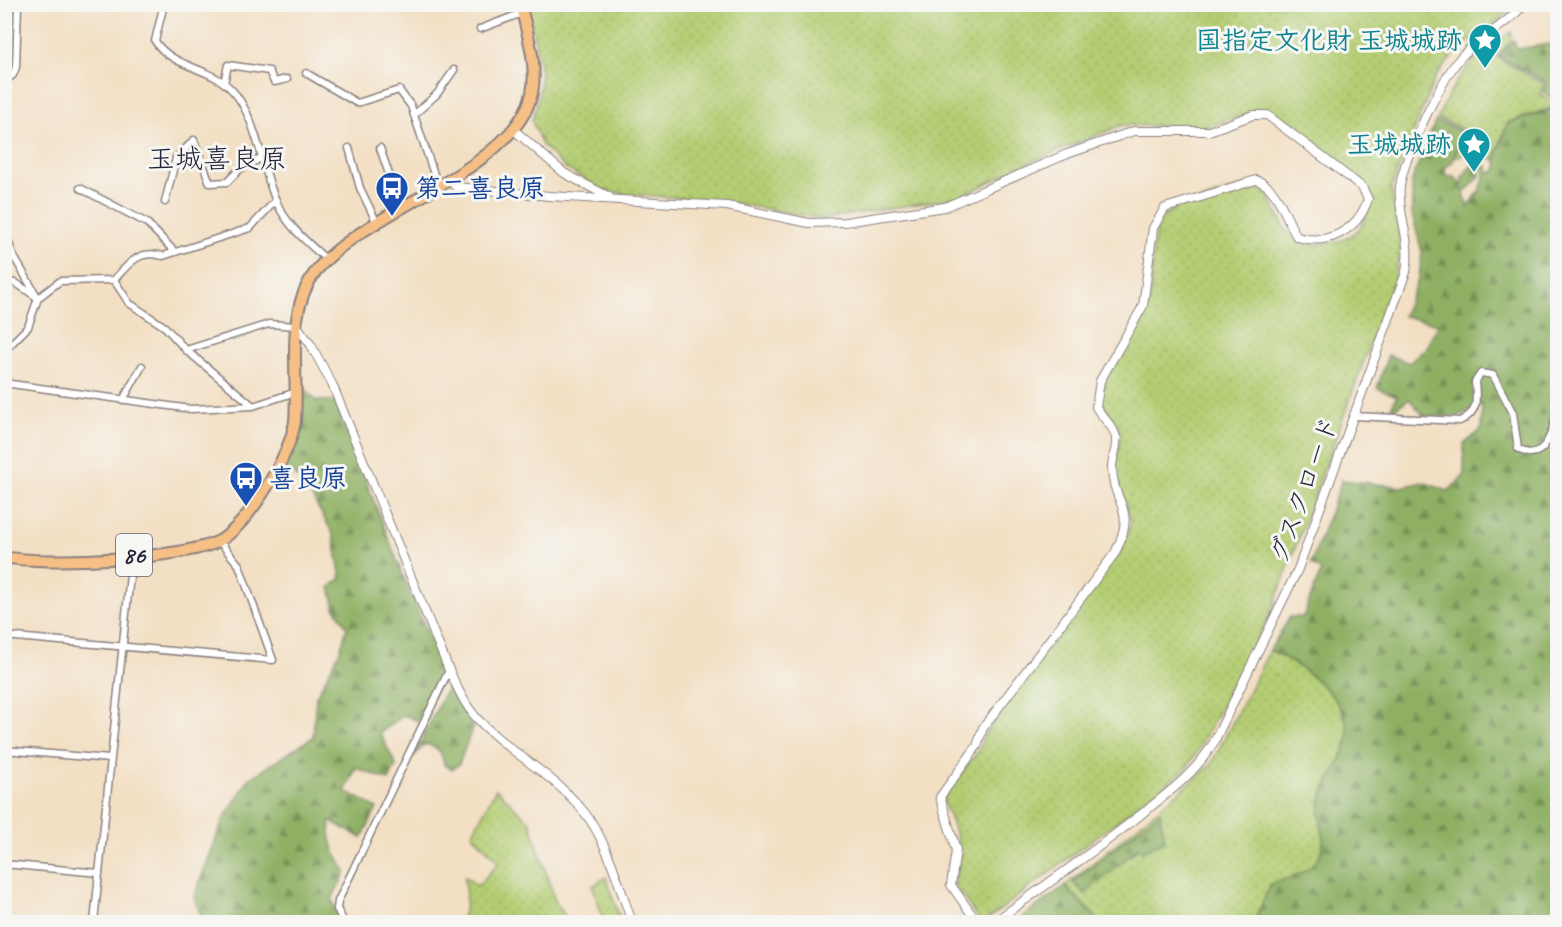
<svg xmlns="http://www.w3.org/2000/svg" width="1562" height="927" font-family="Caveat,'Klee One',sans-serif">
<defs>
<pattern id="grass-dots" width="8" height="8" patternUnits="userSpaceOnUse" patternTransform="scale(1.5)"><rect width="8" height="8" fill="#b4cd72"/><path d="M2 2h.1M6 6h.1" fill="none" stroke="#9ab064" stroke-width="1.8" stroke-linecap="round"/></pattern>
<pattern id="forest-firs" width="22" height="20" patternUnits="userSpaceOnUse" patternTransform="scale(1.5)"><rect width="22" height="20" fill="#8fb064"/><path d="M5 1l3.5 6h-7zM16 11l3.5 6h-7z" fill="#748f54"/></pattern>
</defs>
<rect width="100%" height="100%" fill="#f6f6f2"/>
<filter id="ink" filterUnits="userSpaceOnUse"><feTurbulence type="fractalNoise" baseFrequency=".0167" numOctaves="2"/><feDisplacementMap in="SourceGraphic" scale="12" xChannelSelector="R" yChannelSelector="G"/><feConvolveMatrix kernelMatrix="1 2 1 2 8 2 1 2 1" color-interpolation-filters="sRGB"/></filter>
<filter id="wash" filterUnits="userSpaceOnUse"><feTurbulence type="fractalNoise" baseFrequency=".008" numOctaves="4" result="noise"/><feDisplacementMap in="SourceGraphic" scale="24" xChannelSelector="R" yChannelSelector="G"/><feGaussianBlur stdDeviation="1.35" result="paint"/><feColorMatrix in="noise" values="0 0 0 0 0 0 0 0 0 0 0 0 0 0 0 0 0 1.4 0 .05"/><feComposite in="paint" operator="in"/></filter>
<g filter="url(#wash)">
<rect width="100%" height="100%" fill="#f3dfc3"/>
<g fill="url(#grass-dots)" stroke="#6b7856" stroke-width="1.5">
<path d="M527,5H1512L1502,17L1458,50L1436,76L1391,188L1401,246L1395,276L1272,611L1197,752L1186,769L984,922H981L954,885C964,848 957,833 942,799L979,750L984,735L1123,548L1131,522L1115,470L1121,433L1106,415L1100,398L1106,378L1150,302L1153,247L1160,218L1174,209L1250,184L1263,187C1271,199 1282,227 1291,236C1305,251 1343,244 1357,231C1366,222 1368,208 1370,196L1363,183L1271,112L1259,110L1203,128L1122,125L1028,163L960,197L823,219L722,201L626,194L602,190L565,168L542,145L532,121L539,94L541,71Z"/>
<path d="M1511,32V40L1497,57L1544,84L1540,94L1557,106L1508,122L1494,159L1465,154L1455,158L1464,130L1438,118C1454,76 1474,57 1511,32Z"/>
<path d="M1270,650C1301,665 1355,701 1347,742C1343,763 1326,780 1321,801C1318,814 1322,824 1323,837C1325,868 1295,877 1271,884L1254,922H1100L1065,886L1210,766Z"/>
<path d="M496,789L530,822L556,904L570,922H461L466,904L465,877L478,886L499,862L472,834Z"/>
<path d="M606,877L621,922H604L593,886Z"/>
</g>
<g fill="url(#forest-firs)" stroke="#586950" stroke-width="1.5">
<path d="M1555,32H1557V102L1543,92L1547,83L1499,56L1514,40L1517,49L1556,43Z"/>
<path d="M1557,108V922H1254L1271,884C1295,877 1325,868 1323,837C1322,823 1318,814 1321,801C1326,780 1343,763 1347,742C1355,701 1301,665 1270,650L1290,617H1303L1321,571L1311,563L1342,480L1402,487L1423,482L1448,491L1464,476V444L1481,430L1482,405L1456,417L1424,416L1409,399L1389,412L1397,396L1377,388L1388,355L1409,363L1427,347L1438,324L1403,316L1419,277L1422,252L1412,214V180L1436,120L1461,131L1453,161L1444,169L1448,177L1453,175L1462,185V177L1471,166L1478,167L1480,176L1464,193L1468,208L1480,190L1485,176L1481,167L1487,166L1488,173L1496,171L1498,163L1495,161L1508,123Z"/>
<path d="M299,382L316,401H335L409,591L445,671L419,721L404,715L380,733L396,765L389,780L356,768L345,791L377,808L362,838L330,821C329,841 334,855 346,871L332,899L340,922H203L194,897L223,820L249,779L313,737L316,697L340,651L347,627L335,608L330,587L341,578L333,534L306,486L286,467L299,426Z"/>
<path d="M448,686L462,711L474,724L459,764L452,769L444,765C442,752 438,746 425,744L413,757Z"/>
<path d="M1160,812L1165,841L1142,851L1138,848L1085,894L1073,882Z"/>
<path d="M1065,886L1100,922H1015Z"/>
</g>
</g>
<g filter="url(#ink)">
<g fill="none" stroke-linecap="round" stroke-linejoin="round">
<defs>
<g id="minor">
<path d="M164,4L155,41C172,68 211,67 232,90C256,115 262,169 276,201C287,226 307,242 327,260"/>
<path d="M480,29L522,13"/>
<path d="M306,73L357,103L399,90L411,106L438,186"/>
<path d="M4,82L13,75L16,67L18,4"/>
<path d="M224,83L228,65L269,71L274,82L287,79"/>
<path d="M414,115L437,94L454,70"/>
<path d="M349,148L360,188L377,223"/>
<path d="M380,148L401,209"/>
<path d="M80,188L147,223L175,252"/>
<path d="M165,202L176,158L194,140L210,183L227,182L240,169L261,158"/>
<path d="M4,229L13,255L38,298L16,283L4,282"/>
<path d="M114,280L129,303L165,327L186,350L269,324L297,326"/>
<path d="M186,350L252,405"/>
<path d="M4,351L28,327L38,298L60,281L114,280C129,263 139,249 163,256L250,228L276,200"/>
<path d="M4,383L191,409L253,406L296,392"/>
<path d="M123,400L142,366"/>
<path d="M1354,416L1460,421C1478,413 1477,400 1475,382L1481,373L1493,375L1513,413L1518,449C1546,465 1554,428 1558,405"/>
<path d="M4,636L273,660L239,565L219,541"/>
<path d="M4,750L110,759"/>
<path d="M4,864L99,873"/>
<path d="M94,922L132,556"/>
<path d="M344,922L337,909L338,901L449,670"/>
</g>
<g id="tertiary">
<path d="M514,130L564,173L609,197"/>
<path d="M449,179L456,187L549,196L727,206L809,223L845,222L945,207L1067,154L1134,131H1209L1253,115H1267L1362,187L1368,199C1358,230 1329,246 1297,237C1285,218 1279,187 1256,180L1165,208L1153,228L1143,306L1100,381L1096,407C1101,416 1112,425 1115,434C1119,444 1112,457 1112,467C1113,508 1138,505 1115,553L983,728L977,746L940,797L956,850L951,885L977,922"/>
<path d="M297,326L311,345L332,384L449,670C456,685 463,702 474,715C508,754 561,777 590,820C610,850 620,889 632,922"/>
<path d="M994,922C1043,887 1092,853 1139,816C1168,793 1195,774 1214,742L1298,569L1406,272C1412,239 1397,215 1400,186C1404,157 1443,74 1464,54C1483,35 1507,25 1524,4"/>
</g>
<path id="primary" d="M4,557C44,565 185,559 219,541C249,524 291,454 295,421C299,372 284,313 316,271C365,209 515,171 532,93C538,65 527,32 520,4"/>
</defs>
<use href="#minor" stroke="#8a807f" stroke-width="9"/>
<use href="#tertiary" stroke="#8a807f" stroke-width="10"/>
<use href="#primary" stroke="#8a807f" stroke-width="14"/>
<use href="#minor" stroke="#fff" stroke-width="6"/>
<use href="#tertiary" stroke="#fff" stroke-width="8"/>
<use href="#primary" stroke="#f5bf86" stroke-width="10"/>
</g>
</g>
<defs>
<symbol id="sight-pin" viewBox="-11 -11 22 30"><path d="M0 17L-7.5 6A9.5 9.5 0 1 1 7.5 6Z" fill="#0f9aa8" stroke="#f6f6f2"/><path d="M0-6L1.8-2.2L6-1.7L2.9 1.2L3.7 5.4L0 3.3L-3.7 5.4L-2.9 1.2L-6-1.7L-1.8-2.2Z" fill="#fff"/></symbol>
<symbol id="bus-pin" viewBox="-11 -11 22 30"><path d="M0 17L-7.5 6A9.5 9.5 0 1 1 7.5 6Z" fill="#1a4fb4" stroke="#f6f6f2"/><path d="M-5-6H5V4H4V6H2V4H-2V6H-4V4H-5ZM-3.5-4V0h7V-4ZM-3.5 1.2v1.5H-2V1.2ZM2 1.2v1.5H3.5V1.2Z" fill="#fff"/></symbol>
</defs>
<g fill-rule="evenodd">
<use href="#sight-pin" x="1466" y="21" width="38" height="52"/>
<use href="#sight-pin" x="1455" y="125" width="38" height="52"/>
<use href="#bus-pin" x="373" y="169" width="38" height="52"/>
<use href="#bus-pin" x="227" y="459" width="38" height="52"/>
</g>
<g text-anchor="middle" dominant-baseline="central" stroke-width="6" stroke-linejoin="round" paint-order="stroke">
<rect fill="#f6f6f2" stroke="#626272" stroke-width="1.5" x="116" y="534" width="36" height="42" rx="4.5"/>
<g font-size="24" font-weight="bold" fill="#22223b">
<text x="134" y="555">86</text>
</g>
<g font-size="26" font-weight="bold" fill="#0d838f" stroke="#f6f6f2" text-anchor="end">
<text x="1462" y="40">国指定文化財 玉城城跡</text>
<text x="1451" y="144">玉城城跡</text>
</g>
<g font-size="26" font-weight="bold" fill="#164399" stroke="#f6f6f2" text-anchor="start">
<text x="415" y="188">第二喜良原</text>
<text x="269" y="478">喜良原</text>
</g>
<g font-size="26" fill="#22223b" stroke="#f6f6f2">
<text transform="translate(1304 490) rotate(-70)">グスクロード</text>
</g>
<g font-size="28" fill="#22223b" stroke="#f6f6f2">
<text x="217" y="158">玉城喜良原</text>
</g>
</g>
<rect width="1562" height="927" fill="none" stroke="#f6f6f2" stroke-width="24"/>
</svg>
